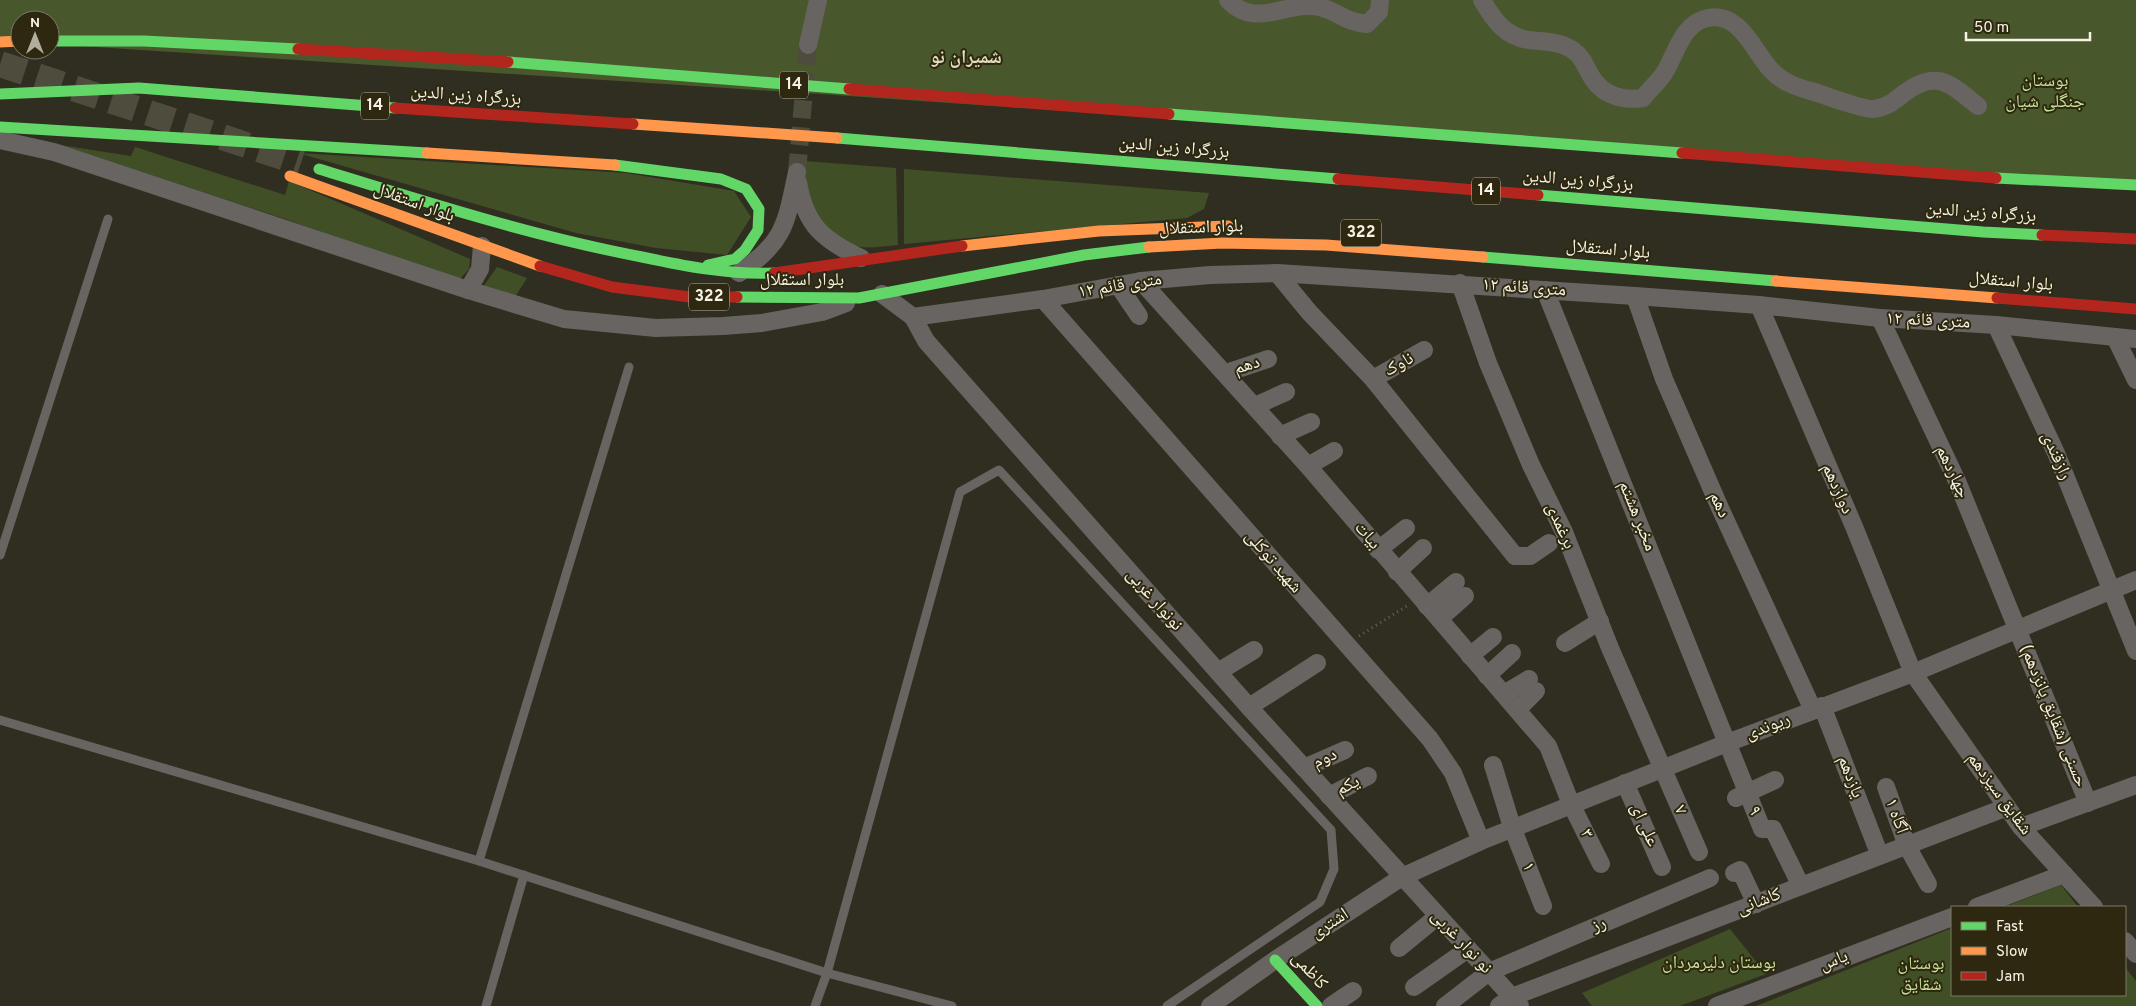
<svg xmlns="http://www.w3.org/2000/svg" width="2136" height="1006" font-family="Overpass,'Noto Naskh Arabic',sans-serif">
<rect width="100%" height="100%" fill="#302e20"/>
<g fill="#414f27">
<path d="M60,145L131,156L135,147L285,195L289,181L470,259L469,269L459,280L285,219Z"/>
<path d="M298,153L626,173L734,191L751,217L727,255L656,248L576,233Z"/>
<path d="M804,161L896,168L898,245C883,246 866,250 852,245C818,235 800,193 804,161Z"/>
<path d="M904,169L1209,193L1204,209L1187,218L904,244Z"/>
<path d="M497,267L527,278L515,297L483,287Z"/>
<path d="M2061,885L2078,907H2004Z"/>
<path d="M1952,928V995H2125V967L2136,981V1006H1756Z"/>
<path d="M1730,929L1766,974L1680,1006H1592L1582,993Z"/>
</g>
<path fill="#49572d" d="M0,0H2136V185L835,95L50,44V20H20V43H0Z"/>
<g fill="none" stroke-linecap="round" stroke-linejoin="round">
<path stroke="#4e4c3d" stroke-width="18" stroke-dasharray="18 9" stroke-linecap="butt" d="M797,172L808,45"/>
<path stroke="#4e4c3d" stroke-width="26" stroke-dasharray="26 13" stroke-linecap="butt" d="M0,64L301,163"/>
<path stroke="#67645e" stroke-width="3" stroke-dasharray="1 4" stroke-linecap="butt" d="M1359,636L1407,606"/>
<g stroke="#686461" stroke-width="9">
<path d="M0,555L108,219"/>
<path d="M0,720L479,861L827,973L952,1006"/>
<path d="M479,861L629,367"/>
<path d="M486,1006L524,875"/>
<path d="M815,1006L827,973L960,492L999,470L1331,830L1334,869L1320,902L1167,1006"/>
</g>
<g stroke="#686461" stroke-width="18">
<path d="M1228,0C1256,30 1287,0 1320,7C1339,12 1345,22 1367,24L1379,12L1380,0"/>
<path d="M1482,0C1493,19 1505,37 1529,40C1544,42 1561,41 1574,51C1584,58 1586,69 1593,79C1604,96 1624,101 1643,98C1649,90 1657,83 1663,75C1676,56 1681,23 1708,18C1740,11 1754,52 1771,70C1782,82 1796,87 1811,91C1825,95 1860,109 1873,109C1886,108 1893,102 1903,94C1937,68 1950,84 1978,106"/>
<path d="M808,45L818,0"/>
<path d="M0,140L54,152L468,290L564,319L656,328L723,326L762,323L822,312L846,303"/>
<path d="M798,182C805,225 823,240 861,258"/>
<path d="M739,273C785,242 786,224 797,172"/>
<path d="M1277,273L1309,312L1373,379L1515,556H1530L1549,543"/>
<path d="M1141,281L1308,466L1548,746L1571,804L1601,864"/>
<path d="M1460,283L1488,363L1531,465L1564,532L1610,648L1699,852"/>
<path d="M1118,285L1139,316"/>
<path d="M468,290L480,269L482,246"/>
<path d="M1545,290L1727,743"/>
<path d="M882,294L913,317L926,341L1249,707L1520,1006"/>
<path d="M1635,296L1664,379L1720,508L1813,710"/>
<path d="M1043,299L1430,739L1453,773L1481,841"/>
<path d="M1759,305L1855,529L1913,673L2021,827L2094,907"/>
<path d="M913,317L1043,299L1141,281L1210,275L1277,273L1635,296L1759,305L1880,318L1996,325L2136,339"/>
<path d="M1880,318L1957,481L2088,803"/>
<path d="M1996,325L2056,453L2136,651"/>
<path d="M2115,337L2136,380"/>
<path d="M1226,373L1268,359"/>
<path d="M1373,379L1424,350"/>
<path d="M1255,406L1286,392"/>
<path d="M1280,436L1311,422"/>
<path d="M1308,466L1334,451"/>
<path d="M1378,550L1406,528"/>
<path d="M1397,572L1423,548"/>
<path d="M1427,606L1456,582"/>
<path d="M1439,619L1465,596"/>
<path d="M1565,643L1600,621"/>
<path d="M1470,656L1493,637"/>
<path d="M1218,672L1254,650"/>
<path d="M1487,676L1512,653"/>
<path d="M1504,694L1529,679"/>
<path d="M1822,706L1877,848"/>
<path d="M1249,707L1317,663"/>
<path d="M1517,710L1536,691"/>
<path d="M1731,752L1762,829H1773L1801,886"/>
<path d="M1493,765L1512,827L1543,906"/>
<path d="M1304,768L1345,750"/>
<path d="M1625,783L1662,867"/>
<path d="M1886,787L1907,846L1928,884"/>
<path d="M1329,796L1368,776"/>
<path d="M1736,798L1775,780"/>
<path d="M2021,827L2136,785"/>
<path d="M1734,873L1740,870L1756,904"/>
<path d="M1977,907L2064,874"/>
<path d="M2125,941L2136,954"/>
<path d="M1399,948L1438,916"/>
<path d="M1414,987L1468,949"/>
<path d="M1210,1006L1275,960L1402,877L1481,841L1727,743L1913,673L2136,580"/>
<path d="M1331,1006L1353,991"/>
<path d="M1445,1006L1489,972L1710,878"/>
<path d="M1499,1006L1512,997L2007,807"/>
<path d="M1717,1006L1952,917"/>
</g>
<g stroke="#63d668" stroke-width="11">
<path d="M50,41H144L298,49"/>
<path d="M508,62L849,89"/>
<path d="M0,94L139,88L395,108"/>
<path d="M1169,114L1682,153"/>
<path d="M0,127L427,153"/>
<path d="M837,138L1338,179"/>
<path d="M615,165L721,179L746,189L759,209L758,230L745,250L735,259L708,265"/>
<path d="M319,169C426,202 532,236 642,257C685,266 729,275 774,273"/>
<path d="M1996,178L2136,185"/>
<path d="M1538,195L1983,232L2042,235"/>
<path d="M1483,257L1776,281"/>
<path d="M737,297L859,298L1084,255L1149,247"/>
<path d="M1275,960L1317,1006"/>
</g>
<g stroke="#ff974d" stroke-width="11">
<path d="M0,42L20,41"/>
<path d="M633,124L837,138"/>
<path d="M427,153L615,165"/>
<path d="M290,176L540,266"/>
<path d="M962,246L1099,231L1228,226"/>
<path d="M1149,247L1222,243L1326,245L1483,257"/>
<path d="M1776,281L1997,298"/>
</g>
<g stroke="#b3261e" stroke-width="11">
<path d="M298,49L508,62"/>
<path d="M849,89L1169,114"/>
<path d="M395,108L633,124"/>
<path d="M1682,153L1996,178"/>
<path d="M1338,179L1538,195"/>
<path d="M2042,235L2136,239"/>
<path d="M540,266L612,287L690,297H737"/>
<path d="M774,273L962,246"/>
<path d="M1997,298L2136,309"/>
</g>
</g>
<g text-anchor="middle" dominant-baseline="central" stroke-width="4" stroke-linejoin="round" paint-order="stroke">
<g fill="#2d280f" stroke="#bab6a4" stroke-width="1">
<rect x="780" y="71.5" width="28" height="27" rx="4"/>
<rect x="361" y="92.5" width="28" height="27" rx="4"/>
<rect x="1472" y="177.5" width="28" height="27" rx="4"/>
<rect x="1341" y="219.5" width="40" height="27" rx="4"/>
<rect x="689" y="283.5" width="40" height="27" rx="4"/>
</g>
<g font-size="16" font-weight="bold" fill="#f6f3e4">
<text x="794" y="85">14</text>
<text x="375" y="106">14</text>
<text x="1486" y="191">14</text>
<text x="1361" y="233">322</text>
<text x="709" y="297">322</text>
</g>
<g font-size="18" fill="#c7e399" stroke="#2d280f">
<text x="2045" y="81">بوستان<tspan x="2045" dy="21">جنگلی شیان</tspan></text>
<text x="1719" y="963">بوستان دلیرمردان</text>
<text x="1921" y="964">بوستان<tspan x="1921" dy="21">شقایق</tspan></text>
</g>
<g font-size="18" fill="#f6f3e4" stroke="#2d280f">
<text transform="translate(466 96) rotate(4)">بزرگراه زین الدین</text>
<text transform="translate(1174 148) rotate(5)">بزرگراه زین الدین</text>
<text transform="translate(1578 181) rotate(5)">بزرگراه زین الدین</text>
<text transform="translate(414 203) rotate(20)">بلوار استقلال</text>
<text transform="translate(1981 213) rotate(4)">بزرگراه زین الدین</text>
<text transform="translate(1201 228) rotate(-2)">بلوار استقلال</text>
<text transform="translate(1608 250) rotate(5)">بلوار استقلال</text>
<text x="802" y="280">بلوار استقلال</text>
<text transform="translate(2011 282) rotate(5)">بلوار استقلال</text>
<text transform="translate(1120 286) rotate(-9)">۱۲ متری قائم</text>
<text transform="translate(1524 288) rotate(4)">۱۲ متری قائم</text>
<text transform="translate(1928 321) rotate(3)">۱۲ متری قائم</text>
<text transform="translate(1399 365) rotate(-29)">ناوک</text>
<text transform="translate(1247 366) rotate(-18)">دهم</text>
<text transform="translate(2056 456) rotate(66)">رازقندی</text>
<text transform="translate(1952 472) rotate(65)">چهاردهم</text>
<text transform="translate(1837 489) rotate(66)">دوازدهم</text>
<text transform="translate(1719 505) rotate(66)">دهم</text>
<text transform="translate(1637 516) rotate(68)">مخبر هشتم</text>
<text transform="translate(1560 526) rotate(66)">برغمدی</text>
<text transform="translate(1367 536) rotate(50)">بیات</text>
<text transform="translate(1273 562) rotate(49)">شهید توکلی</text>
<text transform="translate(1154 600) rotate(49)">نونوار غربی</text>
<text transform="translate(2053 716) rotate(68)">حسنی (شقایق پانزدهم)</text>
<text transform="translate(1768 727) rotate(-21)">ریوندی</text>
<text transform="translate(1325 759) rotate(-25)">دوم</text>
<text transform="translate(1850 777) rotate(69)">یازدهم</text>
<text transform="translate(1348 786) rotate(-27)">یکم</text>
<text transform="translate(1999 794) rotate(54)">شقایق سیزدهم</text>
<text transform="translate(1680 810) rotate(66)">۷</text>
<text transform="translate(1754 811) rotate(67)">۹</text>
<text transform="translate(1896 816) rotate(70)">آگاه ۱</text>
<text transform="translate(1644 825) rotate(66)">علی ای</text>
<text transform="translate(1586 834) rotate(64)">۳</text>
<text transform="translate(1528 867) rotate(69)">۱</text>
<text transform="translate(1759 902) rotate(-21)">کاشانی</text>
<text transform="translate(1330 924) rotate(-33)">اشتری</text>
<text transform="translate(1599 925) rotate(-23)">رز</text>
<text transform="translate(1461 942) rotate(47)">نو نوار غربی</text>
<text transform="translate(1834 961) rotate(-21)">یاس</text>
<text transform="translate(1309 971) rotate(48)">کاظمی</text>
</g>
<g font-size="19" font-weight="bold" fill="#e2dcbe" stroke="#2d280f">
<text x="966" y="58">شمیران نو</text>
</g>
</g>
<rect x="1951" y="906" width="175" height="90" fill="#2d280f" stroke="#7d7964"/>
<rect x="1961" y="922" width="25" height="8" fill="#63d668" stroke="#7d7964"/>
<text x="1996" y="931" font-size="15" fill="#f6f3e4">Fast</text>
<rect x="1961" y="947" width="25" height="8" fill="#ff974d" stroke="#7d7964"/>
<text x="1996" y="956" font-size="15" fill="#f6f3e4">Slow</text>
<rect x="1961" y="972" width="25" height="8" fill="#b3261e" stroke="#7d7964"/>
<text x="1996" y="981" font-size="15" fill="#f6f3e4">Jam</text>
<g transform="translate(35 35)"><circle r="24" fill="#2d280f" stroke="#7d7964"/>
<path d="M0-4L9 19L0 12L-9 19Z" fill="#b1ae9f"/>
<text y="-8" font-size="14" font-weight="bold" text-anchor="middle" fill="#f6f3e4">N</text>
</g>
<path d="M1966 32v8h124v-8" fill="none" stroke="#f6f3e4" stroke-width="2.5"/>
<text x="1974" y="32" font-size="15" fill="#f6f3e4" stroke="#2d280f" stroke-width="4" paint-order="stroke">50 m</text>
</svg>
